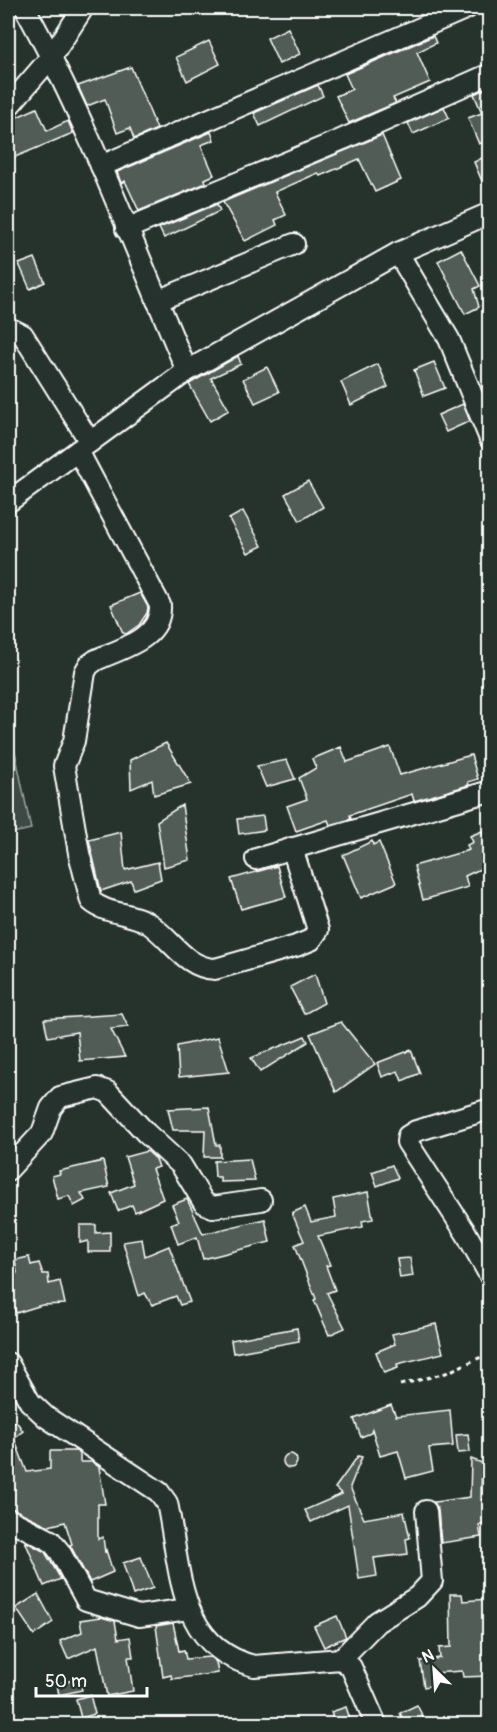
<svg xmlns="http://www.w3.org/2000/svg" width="497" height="1732" font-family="Pangolin,sans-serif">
<rect width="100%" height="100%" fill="#26332d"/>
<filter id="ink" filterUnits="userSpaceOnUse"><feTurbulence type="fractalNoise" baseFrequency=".0167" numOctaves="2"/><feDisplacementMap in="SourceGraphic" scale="12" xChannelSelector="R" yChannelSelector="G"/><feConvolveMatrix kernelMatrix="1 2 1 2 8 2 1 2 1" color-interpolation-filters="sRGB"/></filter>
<g filter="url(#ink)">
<path fill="#3e4944" stroke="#9ea4a2" stroke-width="1.5" d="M15,752L31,829L8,834V753Z"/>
<g fill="#515c57" stroke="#fff" stroke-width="1.5">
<path d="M288,28L300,54L279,64L267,38Z"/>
<path d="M433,36L436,43L417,52L430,82L393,98L396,103L349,123L336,96L352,89L345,74Z"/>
<path d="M209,41L220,64L187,81L176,57Z"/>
<path d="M131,67L157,129L134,139L130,128L117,133L105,99L87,106L78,86Z"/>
<path d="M318,85L323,96L260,126L254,113Z"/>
<path d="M489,87V140L479,144L468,118L482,113L474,94Z"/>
<path d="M444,107L449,118L413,134L408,123Z"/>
<path d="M37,108L47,131L68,121L73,133L8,160V121Z"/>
<path d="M211,132L214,140L201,145L214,175L205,179L206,183L139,211L125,181L121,183L117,172Z"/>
<path d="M382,135L401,180L375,192L359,159L320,176L318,173L275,192L286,215L275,220L277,225L245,241L223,202Z"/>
<path d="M484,157L489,169V198L474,162Z"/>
<path d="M217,204L220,211L164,238L159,228Z"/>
<path d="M461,249L480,286L474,289L479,307L465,314L438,261Z"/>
<path d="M35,258L45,282L30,289L19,264Z"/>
<path d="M238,356L241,364L211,378L229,410L210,421L189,384Z"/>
<path d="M434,362L445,388L424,396L414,370Z"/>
<path d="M378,364L388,387L351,405L341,382Z"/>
<path d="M267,367L279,392L255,403L243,379Z"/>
<path d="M463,404L470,421L446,432L438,415Z"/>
<path d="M308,481L323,507L300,521L285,494Z"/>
<path d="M243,511L262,546L248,553L229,519Z"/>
<path d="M140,593L148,607L147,613L139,625L126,634L123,633L111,605Z"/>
<path d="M166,743L191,784L154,795L152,780L131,789L130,760Z"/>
<path d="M341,747L347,762L390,747L400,775L471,755L478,779L468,782L469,785L414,801L412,794L350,815L351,819L330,825L328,820L296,831L287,806L307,799L299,778L316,768L312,759Z"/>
<path d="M287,760L295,779L266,787L257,766Z"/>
<path d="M182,805L190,860L164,867L157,821Z"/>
<path d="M263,816L265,830L239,834L237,819Z"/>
<path d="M482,831L484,836L489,833V865L465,876L468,887L423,900L414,866L469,850L467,845L473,842L470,836Z"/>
<path d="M121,832L125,870L158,862L161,879L134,889L131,881L101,891L89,840Z"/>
<path d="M372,841L373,845L379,842L396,883L361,898L343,855Z"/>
<path d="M277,866L286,897L241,909L231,879Z"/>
<path d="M315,974L324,1003L304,1014L290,987Z"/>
<path d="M122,1014L128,1027L111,1029L125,1057L80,1061L77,1032L48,1037L44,1019Z"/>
<path d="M341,1022L375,1064L336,1092L310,1034Z"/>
<path d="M305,1036L308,1042L260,1072L251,1058Z"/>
<path d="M218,1037L229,1072L179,1077L177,1046Z"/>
<path d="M411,1050L420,1073L402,1081L398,1071L382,1077L377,1063Z"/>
<path d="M209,1107L216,1145H220V1157H204L205,1130H173L168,1109Z"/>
<path d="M147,1151L156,1159L159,1167L152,1169L163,1199L135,1212L132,1205L118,1211L111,1193L134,1184L125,1157Z"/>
<path d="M250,1159L255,1181L220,1182V1177H215L214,1161Z"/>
<path d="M103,1161L109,1187L81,1193L85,1200L74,1206L69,1196L58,1199L52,1176L60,1174L59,1171Z"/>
<path d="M392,1165L398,1178L377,1186L372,1172Z"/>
<path d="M368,1192L373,1219L362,1221L363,1227L318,1236L330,1265L326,1266L335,1290L327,1293L345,1328L329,1335L314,1300L316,1299L295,1245L304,1241L292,1213L305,1207L311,1222L336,1217L333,1199Z"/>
<path d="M187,1199L203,1234L265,1219L270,1242L203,1259L197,1237L178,1244L171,1224L179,1221L172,1205Z"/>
<path d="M80,1225H96V1233L110,1232V1252H88V1241L80,1243Z"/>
<path d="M142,1239L145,1256L169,1246L190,1302L180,1305L176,1296L152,1305L145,1293L139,1296L123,1242Z"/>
<path d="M29,1257L31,1265L39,1263L43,1274H48L49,1284L60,1281L65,1304L42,1305L16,1313L12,1300L8,1301V1275L17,1273L15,1260Z"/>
<path d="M410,1258L413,1276L400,1278L397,1259Z"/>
<path d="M436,1324L443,1353L397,1364L398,1368L384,1373L376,1352L395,1344L392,1334Z"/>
<path d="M297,1328L299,1341L233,1353L231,1340Z"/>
<path d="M391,1405L396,1416L450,1410L453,1446L429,1448L433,1471L406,1478L398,1451L380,1456L372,1429L371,1433L361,1437L354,1419Z"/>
<path d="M16,1421L23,1431L14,1438L27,1472L50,1469V1451H76L80,1454V1462H92L99,1467L105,1504H98V1539L103,1537L105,1553L106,1550L113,1572L90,1582L70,1545L72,1544L65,1522L49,1526L9,1507L8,1424Z"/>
<path d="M468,1434L470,1452L458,1453L456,1435Z"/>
<circle cx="290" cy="1461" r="7"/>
<path d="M358,1456L362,1457L350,1487L364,1519L404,1512L410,1538L406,1539L408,1554L374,1558L377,1576L359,1579L348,1505L311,1522L305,1510L342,1494L335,1488Z"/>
<path d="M471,1459L482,1463L481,1500L489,1498V1524L479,1525L481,1537L441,1543L438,1510L434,1502L470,1497Z"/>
<path d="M25,1541L45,1552L61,1579L44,1586Z"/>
<path d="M141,1557L153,1588L133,1595L123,1563Z"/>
<path d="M38,1594L53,1622L34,1635L16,1608Z"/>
<path d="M450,1594H462L463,1601L489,1599V1676L463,1677L462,1671L434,1673L436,1685L424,1687L420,1661L440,1658L439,1648L451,1647Z"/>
<path d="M337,1616L346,1637L324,1647L314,1626Z"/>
<path d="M101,1617L115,1621L118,1639L130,1637L133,1657H128L133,1691L107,1696L97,1646L68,1659L60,1641L82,1632L80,1620Z"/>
<path d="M173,1623L179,1651L184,1650L186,1659L210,1657L216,1662L218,1673L172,1679L171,1675L163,1677L156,1626Z"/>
<path d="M80,1678L82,1690L59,1695L57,1684Z"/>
<path d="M90,1695L95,1714L81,1718L76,1699Z"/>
<path d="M417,1705L427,1725H406L400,1713Z"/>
<path d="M346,1707L351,1722L335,1725L331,1712Z"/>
</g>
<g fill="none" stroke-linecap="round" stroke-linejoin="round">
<defs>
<g id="minor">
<path d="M25,8C89,124 135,250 187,371"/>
<path d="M8,107L52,56L83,8"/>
<path d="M101,166L467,8"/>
<path d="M126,229L343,139L490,74"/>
<path d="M398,253L449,339L490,439"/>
<path d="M157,301L294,244"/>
<path d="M8,330H13L23,335L90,442"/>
<path d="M78,451L160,605C162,639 122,648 96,660L89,665L85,672L74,741L64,766L79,853L91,901C107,915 131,912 148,923C171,938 185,968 215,969L296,946L311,940L318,930L292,848"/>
<path d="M8,502L187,371L398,253L490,213"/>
<path d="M256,859L490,791"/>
<path d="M490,1109L416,1131L408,1136L407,1142L466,1233L490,1276"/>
<path d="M8,1170L42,1133L51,1108L60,1097L97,1088L108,1092L146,1133L181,1165L204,1203L213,1207L261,1200"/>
<path d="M8,1363L30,1402L46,1417L159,1492L167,1503C181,1566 176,1646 254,1666L341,1659L351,1667L376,1724"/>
<path d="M8,1519L51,1541L60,1552L86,1600L139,1616L188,1609"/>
<path d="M341,1659L377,1622L417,1597L432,1581L426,1511"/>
</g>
</defs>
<use href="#minor" stroke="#fff" stroke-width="24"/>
<path stroke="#fff" stroke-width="3" stroke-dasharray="4.5 4.5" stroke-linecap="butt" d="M400,1385L446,1373L490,1353"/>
<use href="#minor" stroke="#26332d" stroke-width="20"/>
</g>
</g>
<rect width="497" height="1732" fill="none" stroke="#26332d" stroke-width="30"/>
<rect x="15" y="15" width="467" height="1702" fill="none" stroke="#fff" stroke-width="2" filter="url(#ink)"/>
<g transform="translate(434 1669) rotate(335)" stroke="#26332d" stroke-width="4.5" paint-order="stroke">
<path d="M0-4.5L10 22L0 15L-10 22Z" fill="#ffffff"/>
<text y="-9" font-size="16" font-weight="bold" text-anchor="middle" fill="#ffffff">N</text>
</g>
<path d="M36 1687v9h111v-9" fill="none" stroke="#ffffff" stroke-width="3"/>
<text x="45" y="1687" font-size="18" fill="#ffffff" stroke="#26332d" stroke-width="4.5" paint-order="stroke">50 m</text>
</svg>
